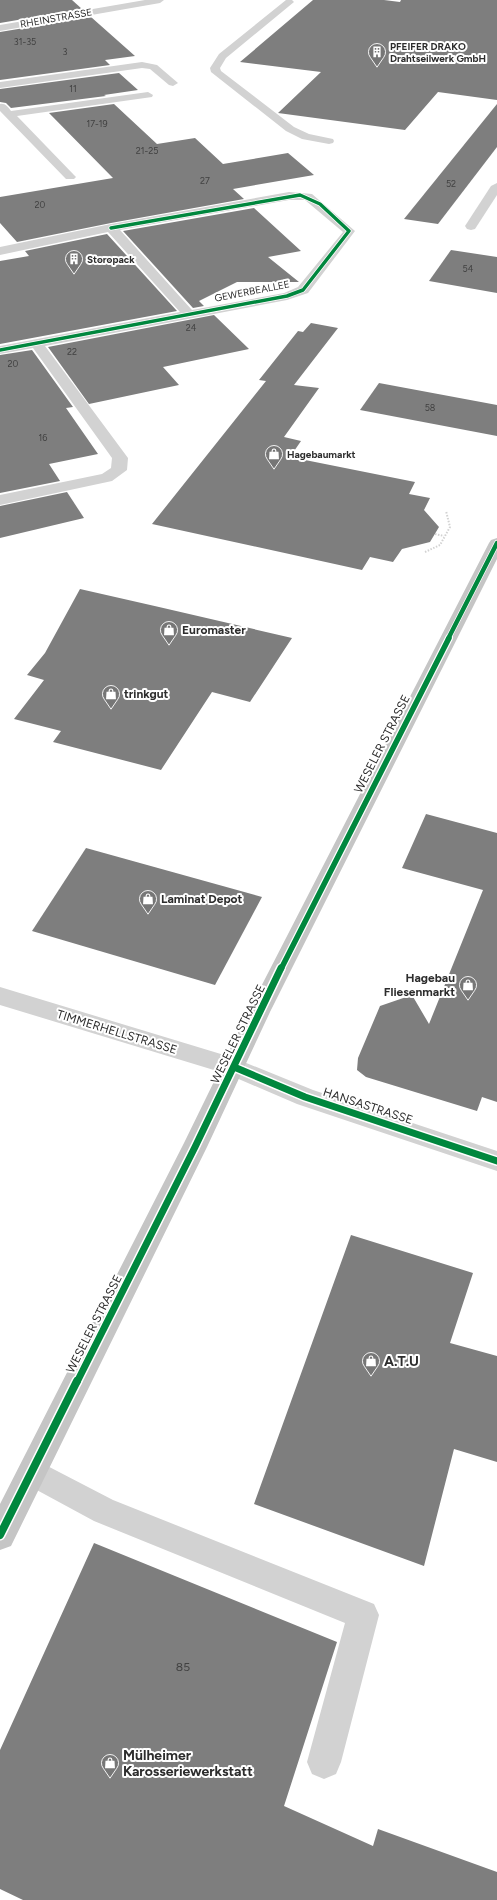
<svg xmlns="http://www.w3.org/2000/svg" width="497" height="1900" font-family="Figtree,sans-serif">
<rect width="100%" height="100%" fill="#fff"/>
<g fill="#7e7e7e">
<path d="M0,0H72L82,9L0,23Z"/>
<path d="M313,0H384L400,2L401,0H497V100L438,92L405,130L278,113L321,72L240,62Z"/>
<path d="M91,17L135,56L105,60L110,65L0,80V32Z"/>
<path d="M119,73L138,90L104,95L106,96L11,108L6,103L0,102V89Z"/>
<path d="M114,104L157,144L195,138L223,164L288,153L314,175L233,189L244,199L111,223L17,242L0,223V197L113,178L49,113Z"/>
<path d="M497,104V147L438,224L404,219Z"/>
<path d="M254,208L301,251L268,257L299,282H237L199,301L204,306L193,308L123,231Z"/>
<path d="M107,234L177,311L0,344V261L29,256L25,251Z"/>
<path d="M451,250L497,257V293L429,281Z"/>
<path d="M214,315L249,349L163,367L179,385L89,404L48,347Z"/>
<path d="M311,323L338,328L294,385L319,388L284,437L301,441L290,457L415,482L409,494L430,498L424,510L439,527L430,542L402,549L393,562L370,557L362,570L152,524L266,381L259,380L298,331L303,332Z"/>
<path d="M32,350L73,407L66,408L98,454L49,464L60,481L0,493V355Z"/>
<path d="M379,383L497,405V436L360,410Z"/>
<path d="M67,492L84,518L0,538V506Z"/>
<path d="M80,589L159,607L292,638L250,702L212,692L161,770L53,742L61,731L14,719L44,680L27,675L45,653Z"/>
<path d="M426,814L497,833V1102L482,1097L477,1111L366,1077L357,1070L358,1058L380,1006L412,995L429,1024L483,890L402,868Z"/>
<path d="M86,848L262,897L215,985L32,931Z"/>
<path d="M351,1235L473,1273L450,1343L497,1356V1462L454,1449L424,1566L254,1504Z"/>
<path d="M94,1543L337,1642L284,1806L373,1846L378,1829L497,1872V1900H23L0,1889V1750Z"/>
</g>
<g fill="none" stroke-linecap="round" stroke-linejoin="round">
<g stroke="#d2d2d2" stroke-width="2" stroke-dasharray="1.5 1.5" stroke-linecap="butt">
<path d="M435,534L444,536"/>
<path d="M425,552L440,545L450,527L446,511"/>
</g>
<g fill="#d2d2d2" fill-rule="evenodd">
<path d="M145,0H164L160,3L0,31V25Z"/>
<path d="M286,0H292L294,2L226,58L220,68L221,71L294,127L309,134L333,139L334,141L333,143L329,144L302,139L286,131L211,72L210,68L219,54Z"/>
<path d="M142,62L157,65L178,83L173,86L169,85L150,69L142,68L0,88V82Z"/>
<path d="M148,92L153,95L152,97L17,116L74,175L76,177L74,179H66L0,111V104C5,103 8,107 11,111Z"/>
<path d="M497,183V195L475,229L471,230L467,229L465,226L491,186Z"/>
<path d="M289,192L312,194L355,231L308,293L287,300L45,346L128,458L127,470L112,481L0,505V495L102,474L111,468L112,458L33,348L0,354V346L180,312L108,232L0,255V247L111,224ZM289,200H305L343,232L298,287L284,293L192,310L120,230Z"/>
<path d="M0,987L234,1058L313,1090L497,1151V1171L297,1104L227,1074L0,1005Z"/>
<path d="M32,1458L113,1500L374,1604L379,1615L341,1762L336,1774L324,1779L312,1774L307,1762L345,1623L94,1521L22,1482L17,1472L22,1462Z"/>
</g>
<path fill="#c5c5c5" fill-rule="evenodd" d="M497,538V559L270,1012L207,1147L11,1546L0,1550V1504L184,1143L248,1012L489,543L491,540Z"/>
<defs>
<path id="cycleway-far4" d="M0,350L287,296L303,290L349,231L320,204L300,195L111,228"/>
<path id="cycleway-far3" d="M448,639L497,543"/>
<path id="cycleway-far2" d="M281,969L449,638"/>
<g id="cycleway-far1">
<path d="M234,1067L305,1097L497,1161"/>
<path d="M77,1382L195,1147L281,968"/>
</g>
<path id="cycleway" d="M0,1535L77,1381"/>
</defs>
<use href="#cycleway-far4" stroke="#fff" stroke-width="5"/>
<use href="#cycleway-far3" stroke="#fff" stroke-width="6"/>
<use href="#cycleway-far2" stroke="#fff" stroke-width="8"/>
<use href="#cycleway-far1" stroke="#fff" stroke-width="10"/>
<use href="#cycleway" stroke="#fff" stroke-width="11"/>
<use href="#cycleway-far4" stroke="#00873e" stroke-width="3.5"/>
<use href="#cycleway-far3" stroke="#00873e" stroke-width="4.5"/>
<use href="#cycleway-far2" stroke="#00873e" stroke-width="5.5"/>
<use href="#cycleway-far1" stroke="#00873e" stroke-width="7"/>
<use href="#cycleway" stroke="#00873e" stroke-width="8"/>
</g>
<defs>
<symbol id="building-pin" viewBox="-11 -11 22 30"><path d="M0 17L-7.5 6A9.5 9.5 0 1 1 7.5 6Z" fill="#767676" stroke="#fff"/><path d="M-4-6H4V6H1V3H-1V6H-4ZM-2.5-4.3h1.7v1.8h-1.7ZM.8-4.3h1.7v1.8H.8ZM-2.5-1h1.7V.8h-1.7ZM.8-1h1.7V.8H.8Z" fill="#fff"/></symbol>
<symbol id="shop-pin" viewBox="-11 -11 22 30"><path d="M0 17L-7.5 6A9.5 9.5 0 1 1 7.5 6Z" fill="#767676" stroke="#fff"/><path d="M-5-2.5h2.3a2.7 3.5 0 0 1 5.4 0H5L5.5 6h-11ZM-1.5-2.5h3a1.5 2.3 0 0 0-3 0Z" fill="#fff"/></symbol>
</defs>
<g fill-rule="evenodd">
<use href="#building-pin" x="367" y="42" width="20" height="27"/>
<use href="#building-pin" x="64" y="249" width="20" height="27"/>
<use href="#shop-pin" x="264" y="444" width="20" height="27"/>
<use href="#shop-pin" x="159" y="620" width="20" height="27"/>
<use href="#shop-pin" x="101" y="684" width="20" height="27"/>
<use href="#shop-pin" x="138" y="889" width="20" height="27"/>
<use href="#shop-pin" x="458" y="975" width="20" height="27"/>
<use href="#shop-pin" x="361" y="1351" width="20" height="27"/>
<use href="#shop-pin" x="100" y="1753" width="20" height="27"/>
</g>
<g text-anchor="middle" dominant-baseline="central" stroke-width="4" stroke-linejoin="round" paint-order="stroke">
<g font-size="9" fill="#414141">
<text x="25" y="41">31-35</text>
<text x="65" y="51">3</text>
<text x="73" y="88">11</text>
<text x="97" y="123">17-19</text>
<text x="147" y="150">21-25</text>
<text x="205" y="180">27</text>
<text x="451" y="183">52</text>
<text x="40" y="204">20</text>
<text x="468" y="268">54</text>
<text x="191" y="327">24</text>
<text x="72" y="351">22</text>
<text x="13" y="363">20</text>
<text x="430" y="407">58</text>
<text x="43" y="437">16</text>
</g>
<g font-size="10" fill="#2d2d2d" stroke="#fff">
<text transform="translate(56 18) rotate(-10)">RHEINSTRASSE</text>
<text transform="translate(252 291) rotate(-11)">GEWERBEALLEE</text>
</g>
<g font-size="10" font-weight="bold" fill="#2d2d2d" stroke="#fff" text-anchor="start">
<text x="390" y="46">PFEIFER DRAKO<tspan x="390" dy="12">Drahtseilwerk GmbH</tspan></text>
<text x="87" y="259">Storopack</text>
<text x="287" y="454">Hagebaumarkt</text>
</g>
<g font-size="12" font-weight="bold" fill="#2d2d2d" stroke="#fff" text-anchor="start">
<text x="182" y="630">Euromaster</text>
<text x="124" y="694">trinkgut</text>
<text x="161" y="899">Laminat Depot</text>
<text x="455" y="978" text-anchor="end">Hagebau<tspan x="455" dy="14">Fliesenmarkt</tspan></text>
</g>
<g font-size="12" fill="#2d2d2d" stroke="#fff">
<text transform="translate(382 744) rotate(-63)">WESELER STRASSE</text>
<text transform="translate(117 1032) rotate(17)">TIMMERHELLSTRASSE</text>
<text transform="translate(238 1034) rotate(-64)">WESELER STRASSE</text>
<text transform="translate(368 1106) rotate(18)">HANSASTRASSE</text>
<text transform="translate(94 1324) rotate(-63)">WESELER STRASSE</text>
</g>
<g font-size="12" fill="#414141">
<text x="183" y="1667">85</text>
</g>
<g font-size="14" font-weight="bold" fill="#2d2d2d" stroke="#fff" text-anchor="start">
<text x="384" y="1361">A.T.U</text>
<text x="123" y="1755">Mülheimer<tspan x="123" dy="16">Karosseriewerkstatt</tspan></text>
</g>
</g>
</svg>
